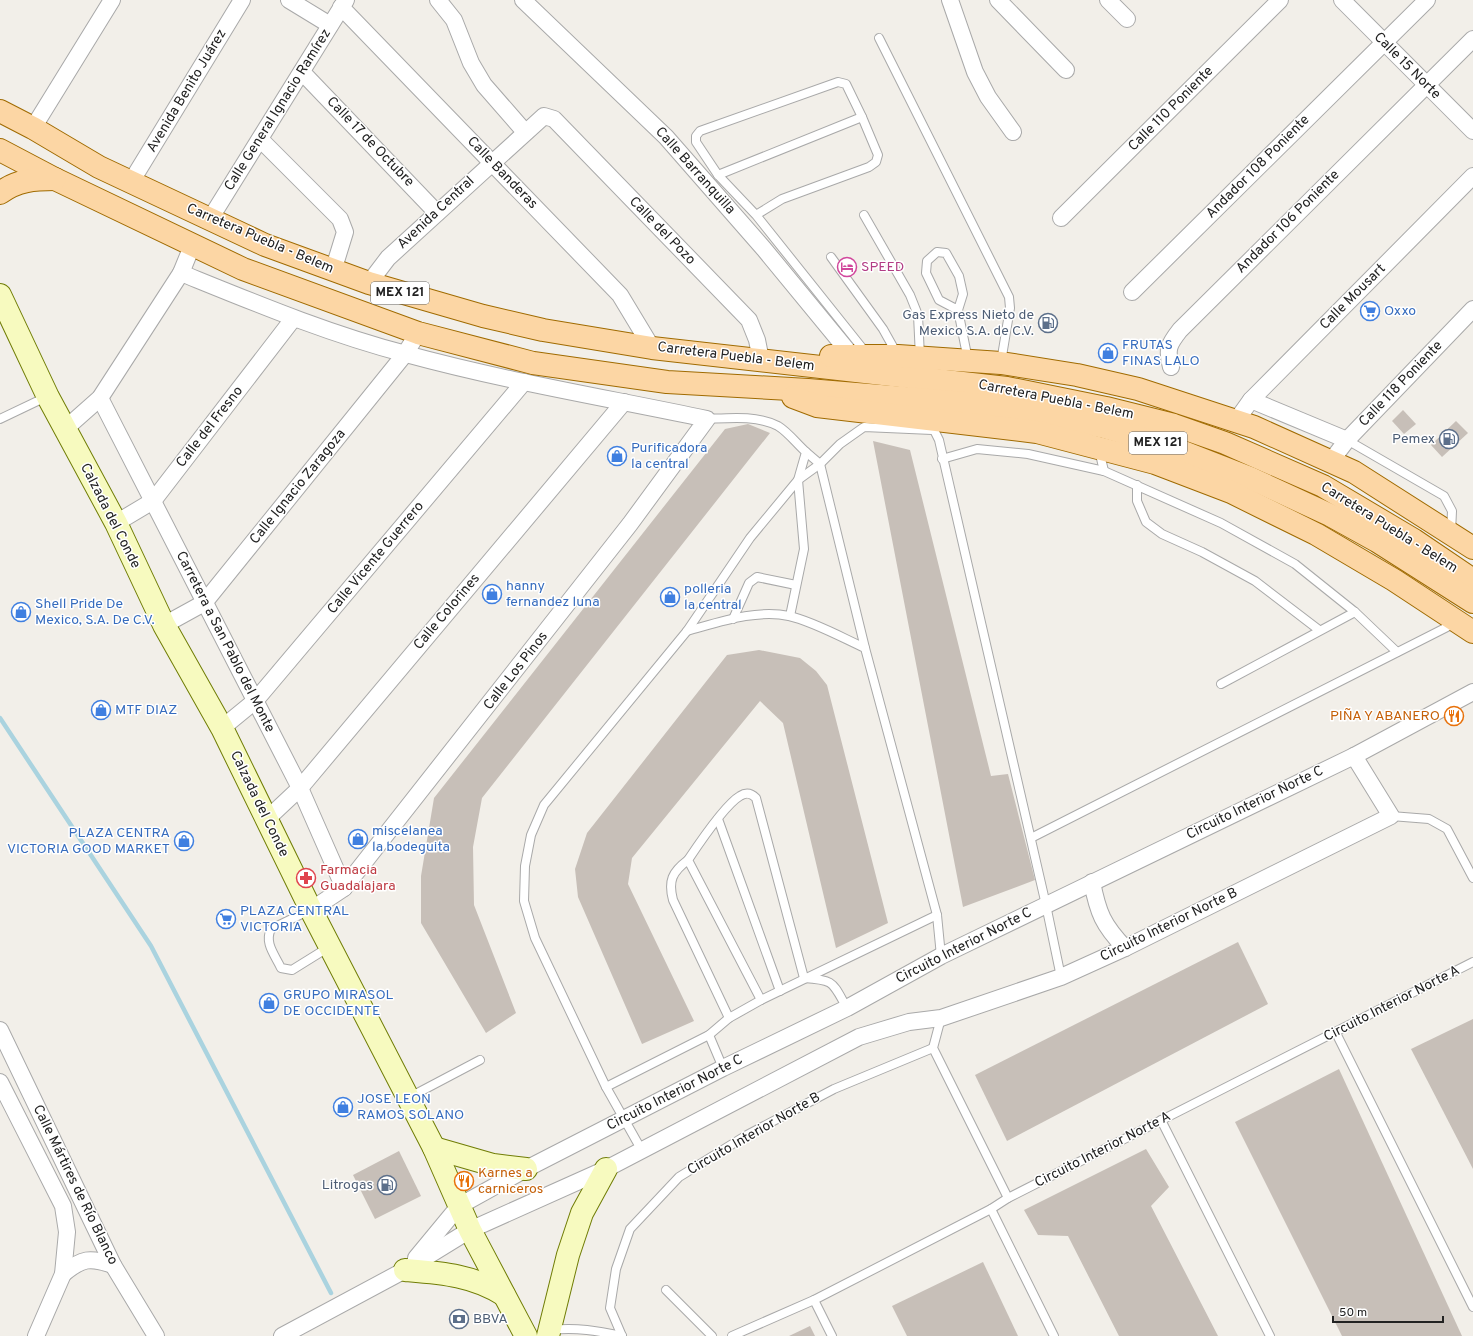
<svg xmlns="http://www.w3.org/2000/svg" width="1473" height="1336" font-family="Overpass,sans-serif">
<rect width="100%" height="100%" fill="#f2efe9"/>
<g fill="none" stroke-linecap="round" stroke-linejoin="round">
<path stroke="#aad3df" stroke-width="4.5" d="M0,718L151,946L331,1293"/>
</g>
<g fill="#c7bfb8">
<path d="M1403,410L1416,424L1404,434L1392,421Z"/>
<path d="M1456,421L1468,433L1442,457L1431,445Z"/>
<path d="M748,424L770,433L482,798L473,847L474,905L516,1013L486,1033L421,923V876L434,798L725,429Z"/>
<path d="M873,441L910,450L991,776L1008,774L1035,880L963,907Z"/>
<path d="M759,650L800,658L816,671L827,685L888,923L836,948L783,723L760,701L632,858L628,884L694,1021L642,1044L578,897L575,869L587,833L727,655Z"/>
<path d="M1238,942L1268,1004L1007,1141L975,1075Z"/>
<path d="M1473,1019V1169L1411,1049Z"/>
<path d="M1339,1069L1462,1336H1342L1235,1122Z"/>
<path d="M1146,1149L1169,1187L1151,1206L1218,1336H1119L1068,1236L1038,1235L1024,1210Z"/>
<path d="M399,1151L421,1196L375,1219L353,1175Z"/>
<path d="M983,1262L1018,1336H907L892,1306Z"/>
<path d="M810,1326L815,1336H789Z"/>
</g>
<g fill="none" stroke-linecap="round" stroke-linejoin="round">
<defs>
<g id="lane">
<path d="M879,38L1009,297L1010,308L1001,362"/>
<path d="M718,175L862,117"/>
<path d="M756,215L782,199L869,167L876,162L878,155L862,117L846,84L838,82L700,131L696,136V142L718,175L756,215L867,354"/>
<path d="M864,215L910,295L918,315L920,357"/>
<path d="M831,257L883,329L897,354"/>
<path d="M958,310L939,300L926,273L927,261L937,252L946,253L959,276L963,294L958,310L968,360"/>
<path d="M0,419L46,397"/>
<path d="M707,419C730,418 756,415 778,426C788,432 797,444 806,452L798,480L804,549L790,616"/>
<path d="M934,430L939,440L1046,905L1061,977"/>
<path d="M1347,440L1444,496L1452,511L1451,532"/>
<path d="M1099,450L1104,471"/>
<path d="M806,452L820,464L865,648"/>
<path d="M942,459L977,449L1028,454L1104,471L1221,523L1295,564L1355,612L1397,652"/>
<path d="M1137,485V501L1146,522L1162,534L1202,552L1255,581L1319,630"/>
<path d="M733,619L749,583L757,577L796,585"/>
<path d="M687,631C720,622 756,609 789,616C812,621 843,638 865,648L937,915L941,956"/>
<path d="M1221,684L1355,612"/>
<path d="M1391,816L1429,819L1447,829L1473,878"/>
<path d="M718,819L780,991"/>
<path d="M1031,838L1455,623"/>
<path d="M688,860C672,872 668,881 673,900L729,1018"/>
<path d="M310,910L271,929C264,943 275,955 281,968L292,970L329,947"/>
<path d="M761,1000L688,860C698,845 726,804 740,796C746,792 751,793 756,798L804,978C835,980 832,982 847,1008"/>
<path d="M941,1018L933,1048L1008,1198"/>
<path d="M1336,1033L1473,1307"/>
<path d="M709,1035L723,1068"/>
<path d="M606,1087L709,1035L729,1018L761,1000L937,915"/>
<path d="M408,1098L480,1060"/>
<path d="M1161,1120L1270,1336"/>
<path d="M641,1149L606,1087L535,938L524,901L525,866L531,835L544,805L687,631L750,538L798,480L820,464L840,444L864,427L932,430"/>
<path d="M991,1209L1054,1336"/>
<path d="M666,1290L712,1336"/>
<path d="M814,1300L832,1336"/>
<path d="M551,1330C576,1327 598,1331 622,1336"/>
<path d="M622,1336L610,1308L616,1269L630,1229L679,1177L747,1135L834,1089L933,1048"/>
<path d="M732,1336L814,1300L991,1209L1008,1198L1473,962"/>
</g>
<g id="street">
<path d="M289,0L330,25"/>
<path d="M438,0L454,20L471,63L484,85L525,132"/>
<path d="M523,0L666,137L764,249L852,356"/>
<path d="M950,0L975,72L988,97L1013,132"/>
<path d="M998,0L1066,70"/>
<path d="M1108,0L1127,19"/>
<path d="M1342,0L1473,131"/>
<path d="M341,7L620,295L652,348"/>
<path d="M302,72L437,213"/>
<path d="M33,128L112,0"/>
<path d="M260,139L340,219L345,232L333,271"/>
<path d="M131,182L242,0"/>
<path d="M1061,218L1280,0"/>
<path d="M210,219L346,0"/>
<path d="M192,246L181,273C255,303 329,334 406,354C505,381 607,398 707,419L630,524L344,888L311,910"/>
<path d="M369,283L388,258L544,116L554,119L749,320L757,340L761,360"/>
<path d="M1132,292L1427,0"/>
<path d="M1171,367C1166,349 1169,344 1180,330L1473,39"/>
<path d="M100,398L300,788L344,888"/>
<path d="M1251,400L1347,440"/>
<path d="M1236,421L1251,400L1473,176"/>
<path d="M65,429L100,398L181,273"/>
<path d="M1331,461L1347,440L1473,309"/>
<path d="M116,523L153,501L293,319"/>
<path d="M164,625L204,603L405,354L418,333"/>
<path d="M222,728L255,701L524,382"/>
<path d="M267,819L300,788L624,402"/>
<path d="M1092,882C1098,913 1103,925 1125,948"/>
<path d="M0,1030L113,1265L156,1336"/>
<path d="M0,1082L63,1206L67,1232L63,1274L36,1336"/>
<path d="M416,1258L459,1206L526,1169L723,1068L847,1008L941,956L1354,756L1473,692"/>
<path d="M63,1274C82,1258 90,1257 113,1265"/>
<path d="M282,1336L405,1270L470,1230L606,1169L859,1037L909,1022L941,1018L1061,977L1125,948L1391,816L1354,756"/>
</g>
<g id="secondary">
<path d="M0,295L48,397L116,523L164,625L222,728L311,910L434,1148L470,1230L526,1336"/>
<path d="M434,1148L493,1165L526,1169"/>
<path d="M405,1270C441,1273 473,1275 504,1295"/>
<path d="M548,1336L568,1255L582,1213L606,1169"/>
</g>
<g id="primary">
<path d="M0,111L33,128L99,167L265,245L369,283L483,316L543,330L652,348L1007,388L1106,408L1174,425L1225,443L1323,486L1414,540L1473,580"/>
<path d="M0,150L55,179L243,269L418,333L533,363L667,382L808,390L964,403L1040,414L1104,427L1168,446L1250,478L1330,515L1377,541L1473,602"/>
<path d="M0,193C17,180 35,179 55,179"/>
<path d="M831,356H898L1001,363L1077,375L1138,389L1254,427L1354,472L1473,548"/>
<path d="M793,397L817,406L1037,432L1155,463L1231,492L1316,534L1394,580L1473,632"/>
</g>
</defs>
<use href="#lane" stroke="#a9a9a9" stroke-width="10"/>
<use href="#street" stroke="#a9a9a9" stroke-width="18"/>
<use href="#secondary" stroke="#707d05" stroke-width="24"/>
<use href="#primary" stroke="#a06b00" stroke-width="24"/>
<use href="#lane" stroke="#fff" stroke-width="8"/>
<use href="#street" stroke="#fff" stroke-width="16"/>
<use href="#secondary" stroke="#f7fabf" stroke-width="22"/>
<use href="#primary" stroke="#fcd6a4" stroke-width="22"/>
</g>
<defs>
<symbol id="hotel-ring" viewBox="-11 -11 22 22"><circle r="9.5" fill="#fff" stroke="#d1479c" stroke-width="1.5"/><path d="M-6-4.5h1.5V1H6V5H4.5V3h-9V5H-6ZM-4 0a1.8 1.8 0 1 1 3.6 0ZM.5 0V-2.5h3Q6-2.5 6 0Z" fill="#d1479c"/></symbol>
<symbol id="supermarket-ring" viewBox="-11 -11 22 22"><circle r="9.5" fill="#fff" stroke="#3f7fe0" stroke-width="1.5"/><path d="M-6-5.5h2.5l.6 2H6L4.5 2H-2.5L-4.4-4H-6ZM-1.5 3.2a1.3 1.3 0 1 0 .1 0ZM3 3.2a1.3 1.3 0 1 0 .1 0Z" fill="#3f7fe0"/></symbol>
<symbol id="fuel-ring" viewBox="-11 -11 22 22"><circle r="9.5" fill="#fff" stroke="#5c6f8a" stroke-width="1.5"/><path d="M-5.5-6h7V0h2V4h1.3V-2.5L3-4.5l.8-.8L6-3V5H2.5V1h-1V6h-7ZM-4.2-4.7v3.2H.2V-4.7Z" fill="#5c6f8a"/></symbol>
<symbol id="shop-ring" viewBox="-11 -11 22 22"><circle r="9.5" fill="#fff" stroke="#3f7fe0" stroke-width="1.5"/><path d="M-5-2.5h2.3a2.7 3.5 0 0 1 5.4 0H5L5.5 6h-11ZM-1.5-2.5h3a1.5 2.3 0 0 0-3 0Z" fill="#3f7fe0"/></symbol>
<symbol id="restaurant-ring" viewBox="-11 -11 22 22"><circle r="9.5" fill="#fff" stroke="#e8710a" stroke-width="1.5"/><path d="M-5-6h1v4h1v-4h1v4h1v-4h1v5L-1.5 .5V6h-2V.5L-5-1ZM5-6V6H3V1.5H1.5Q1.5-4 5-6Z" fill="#e8710a"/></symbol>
<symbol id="pharmacy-ring" viewBox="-11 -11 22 22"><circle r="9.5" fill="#fff" stroke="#e0444e" stroke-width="1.5"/><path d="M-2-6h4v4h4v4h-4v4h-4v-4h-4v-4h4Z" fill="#e0444e"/></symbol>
<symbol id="bank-ring" viewBox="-11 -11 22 22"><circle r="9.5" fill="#fff" stroke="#5c6f8a" stroke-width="1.5"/><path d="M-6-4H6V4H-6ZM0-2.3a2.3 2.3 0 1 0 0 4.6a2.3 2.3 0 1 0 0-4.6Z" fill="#5c6f8a"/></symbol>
</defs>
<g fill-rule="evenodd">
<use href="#hotel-ring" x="836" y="256" width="22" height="22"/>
<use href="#supermarket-ring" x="1359" y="300" width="22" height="22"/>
<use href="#fuel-ring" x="1037" y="312" width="22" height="22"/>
<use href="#shop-ring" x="1097" y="342" width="22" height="22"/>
<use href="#fuel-ring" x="1438" y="428" width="22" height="22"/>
<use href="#shop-ring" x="606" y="445" width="22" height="22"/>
<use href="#shop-ring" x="481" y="583" width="22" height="22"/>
<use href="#shop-ring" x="659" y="586" width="22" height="22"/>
<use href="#shop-ring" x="10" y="601" width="22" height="22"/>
<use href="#shop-ring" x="90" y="699" width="22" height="22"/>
<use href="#restaurant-ring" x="1443" y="705" width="22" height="22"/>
<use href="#shop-ring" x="347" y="828" width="22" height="22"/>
<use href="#shop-ring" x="173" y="830" width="22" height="22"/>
<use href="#pharmacy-ring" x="295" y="867" width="22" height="22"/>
<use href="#supermarket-ring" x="215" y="908" width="22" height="22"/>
<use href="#shop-ring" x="258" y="992" width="22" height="22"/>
<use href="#shop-ring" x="332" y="1096" width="22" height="22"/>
<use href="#restaurant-ring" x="453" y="1170" width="22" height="22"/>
<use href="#fuel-ring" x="376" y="1174" width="22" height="22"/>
<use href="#bank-ring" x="448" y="1308" width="22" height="22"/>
</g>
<g text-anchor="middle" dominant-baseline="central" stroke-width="3" stroke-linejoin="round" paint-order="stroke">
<g fill="#fff" stroke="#646464" stroke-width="1">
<rect x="371" y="282" width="58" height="22" rx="3"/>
<rect x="1129" y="432" width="58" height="22" rx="3"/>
</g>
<g font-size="13" font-weight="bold" fill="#222">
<text x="400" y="293">MEX 121</text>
<text x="1158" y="443">MEX 121</text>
</g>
<g font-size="14" fill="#222" stroke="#fff">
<text transform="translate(1407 66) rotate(45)">Calle 15 Norte</text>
<text transform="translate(187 91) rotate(-59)">Avenida Benito Juárez</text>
<text transform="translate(1171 109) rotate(-45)">Calle 110 Poniente</text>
<text transform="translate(278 110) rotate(-58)">Calle General Ignacio Ramírez</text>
<text transform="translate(370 142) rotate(46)">Calle 17 de Octubre</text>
<text transform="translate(1258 167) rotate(-45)">Andador 108 Poniente</text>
<text transform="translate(695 171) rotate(48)">Calle Barranquilla</text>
<text transform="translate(502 173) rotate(46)">Calle Banderas</text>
<text transform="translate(436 213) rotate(-43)">Avenida Central</text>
<text transform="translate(1288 222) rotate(-45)">Andador 106 Poniente</text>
<text transform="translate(662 231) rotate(46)">Calle del Pozo</text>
<text transform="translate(260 239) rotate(23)">Carretera Puebla - Belem</text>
<text transform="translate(1353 297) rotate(-45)">Calle Mousart</text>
<text transform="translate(736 357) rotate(7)">Carretera Puebla - Belem</text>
<text transform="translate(1401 384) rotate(-46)">Calle 118 Poniente</text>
<text transform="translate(1056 400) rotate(11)">Carretera Puebla - Belem</text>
<text transform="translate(210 427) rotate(-52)">Calle del Fresno</text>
<text transform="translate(298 487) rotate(-51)">Calle Ignacio Zaragoza</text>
<text transform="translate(110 516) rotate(63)">Calzada del Conde</text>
<text transform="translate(1389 528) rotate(32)">Carretera Puebla - Belem</text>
<text transform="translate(376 558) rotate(-50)">Calle Vicente Guerrero</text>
<text transform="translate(447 612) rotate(-50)">Calle Colorines</text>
<text transform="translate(225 642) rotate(63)">Carretera a San Pablo del Monte</text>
<text transform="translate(516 671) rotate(-52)">Calle Los Pinos</text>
<text transform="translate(1255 803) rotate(-26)">Circuito Interior Norte C</text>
<text transform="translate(259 804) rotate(64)">Calzada del Conde</text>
<text transform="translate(1169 925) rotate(-26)">Circuito Interior Norte B</text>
<text transform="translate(964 946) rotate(-27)">Circuito Interior Norte C</text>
<text transform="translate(1392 1004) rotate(-27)">Circuito Interior Norte A</text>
<text transform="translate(675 1093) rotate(-27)">Circuito Interior Norte C</text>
<text transform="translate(754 1134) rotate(-30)">Circuito Interior Norte B</text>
<text transform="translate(1103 1150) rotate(-27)">Circuito Interior Norte A</text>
<text transform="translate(75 1185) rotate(64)">Calle Mártires de Río Blanco</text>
</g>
<g font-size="14" fill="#b23c85" stroke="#fff" text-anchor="start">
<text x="861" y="267">SPEED</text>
</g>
<g font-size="14" fill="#366cbe" stroke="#fff" text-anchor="start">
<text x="1384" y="311">Oxxo</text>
<text x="1122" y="345">FRUTAS<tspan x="1122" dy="16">FINAS LALO</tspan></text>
<text x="631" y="448">Purificadora<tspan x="631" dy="16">la central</tspan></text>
<text x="506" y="586">hanny<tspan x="506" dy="16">fernandez luna</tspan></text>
<text x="684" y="589">polleria<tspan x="684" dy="16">la central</tspan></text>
<text x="35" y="604">Shell Pride De<tspan x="35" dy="16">Mexico, S.A. De C.V.</tspan></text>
<text x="115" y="710">MTF DIAZ</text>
<text x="372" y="831">miscelanea<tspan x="372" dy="16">la bodeguita</tspan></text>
<text x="170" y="833" text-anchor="end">PLAZA CENTRA<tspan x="170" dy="16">VICTORIA GOOD MARKET</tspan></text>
<text x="240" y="911">PLAZA CENTRAL<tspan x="240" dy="16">VICTORIA</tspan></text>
<text x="283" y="995">GRUPO MIRASOL<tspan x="283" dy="16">DE OCCIDENTE</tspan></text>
<text x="357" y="1099">JOSE LEON<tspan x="357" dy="16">RAMOS SOLANO</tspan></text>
</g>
<g font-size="14" fill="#4e5e75" stroke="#fff" text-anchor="end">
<text x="1034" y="315">Gas Express Nieto de<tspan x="1034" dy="16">Mexico S.A. de C.V.</tspan></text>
<text x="1435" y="439">Pemex</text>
<text x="373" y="1185">Litrogas</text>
<text x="473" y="1319" text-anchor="start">BBVA</text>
</g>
<g font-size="14" fill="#c56008" stroke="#fff" text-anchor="end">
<text x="1440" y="716">PIÑA Y ABANERO</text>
<text x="478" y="1173" text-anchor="start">Karnes a<tspan x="478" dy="16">carniceros</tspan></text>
</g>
<g font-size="14" fill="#be3a42" stroke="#fff" text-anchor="start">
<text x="320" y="870">Farmacia<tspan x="320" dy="16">Guadalajara</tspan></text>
</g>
</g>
<path d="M1333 1316v6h110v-6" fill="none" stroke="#222222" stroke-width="2"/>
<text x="1339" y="1316" font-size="12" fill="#222222" stroke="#ffffff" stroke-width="3" paint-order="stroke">50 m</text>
</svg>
